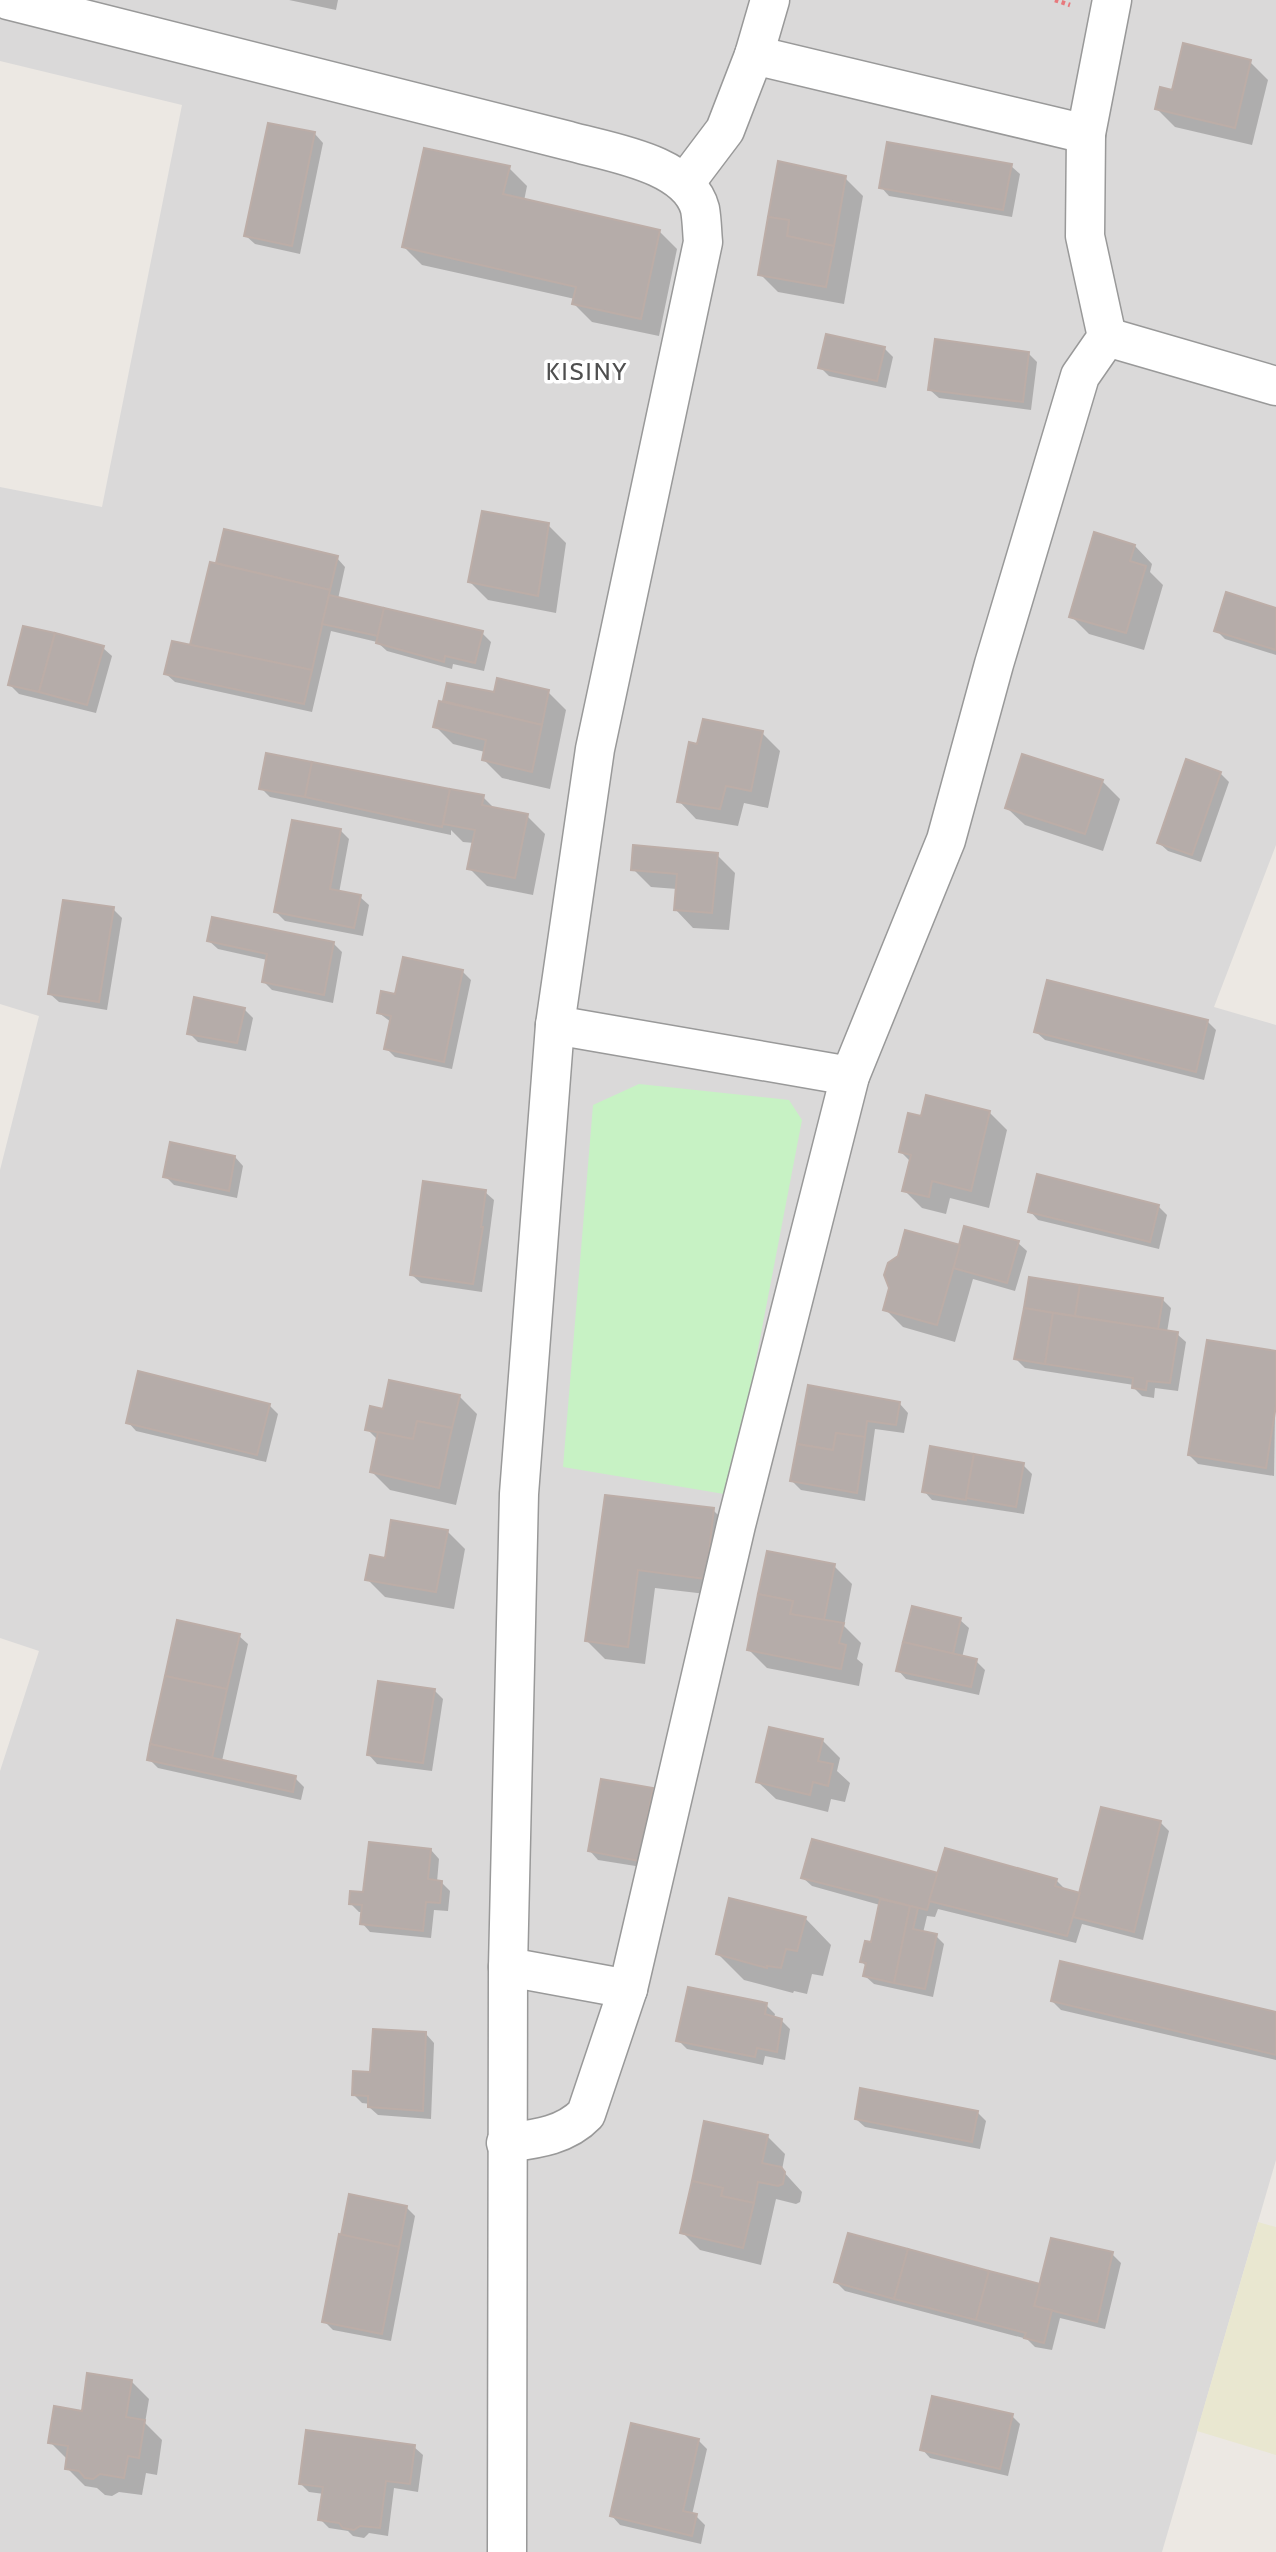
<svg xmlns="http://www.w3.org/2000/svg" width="1276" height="2552" font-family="Cabin,sans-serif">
<rect width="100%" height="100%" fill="#ece8e3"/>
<path fill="#dad9d9" d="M0,0H1276V845L1214,1007L1276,1025V2160L1162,2552H0V1771L39,1651L0,1638V1170L39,1016L0,1004V487L102,507L182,105L0,61Z"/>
<path fill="#e9e7d0" d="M1258,2222L1276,2227V2455L1197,2431Z"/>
<path fill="#c7f2c4" d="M639,1084L789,1100L802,1120L730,1495L563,1467L593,1105Z"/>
<g fill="#0003">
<path d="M289,0H338L336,10Z"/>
<path d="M1250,62L1268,80L1252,145L1175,127L1157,109L1173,92Z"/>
<path d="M315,134L323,143L300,254L255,244L246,236Z"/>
<path d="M1011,166L1020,174L1012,217L889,196L881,187Z"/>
<path d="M509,168L527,186L524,201L659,231L677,249L659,336L592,322L574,304L575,299L422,265L404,247Z"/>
<path d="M845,178L863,196L844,304L778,292L760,274Z"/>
<path d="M884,348L893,357L886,388L829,376L820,367Z"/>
<path d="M1028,353L1037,362L1031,410L939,398L930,390Z"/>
<path d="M548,525L566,543L556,613L488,600L470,582Z"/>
<path d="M225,531L337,558L345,567L338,599L482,633L491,642L484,671L453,664L452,669L387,651L377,642L331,631L312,712L175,682L166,674L191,648L217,566Z"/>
<path d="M1135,546L1152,564L1150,572L1163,585L1144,650L1089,634L1071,616Z"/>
<path d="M1276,610V655L1225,639L1216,630Z"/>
<path d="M103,648L112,656L96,713L19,694L10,685Z"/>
<path d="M448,685L495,694L548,692L566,710L550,789L502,778L484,760L485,752L453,744L435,726L445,703Z"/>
<path d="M762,733L780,751L768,808L744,803L738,826L696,819L679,801L699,746Z"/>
<path d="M1220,773L1229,782L1201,862L1168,851L1159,843Z"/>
<path d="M1102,781L1120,799L1103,851L1025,825L1007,808Z"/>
<path d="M261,788L449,791L483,797L496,810L527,816L545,834L533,895L487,886L469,868L474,843L463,842L451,830V835L270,797Z"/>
<path d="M341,831L349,839L339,893L360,897L369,905L363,936L285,921L276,912Z"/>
<path d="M717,855L735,873L729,930L693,928L676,910L677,889L651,887L633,869Z"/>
<path d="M113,909L122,918L107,1010L59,1002L50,994Z"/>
<path d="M209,941L333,943L342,952L333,1003L272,990L263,981L267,960L218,949Z"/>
<path d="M462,971L471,980L452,1069L395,1057L386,1048L391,1022L379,1013L397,996Z"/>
<path d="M244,1009L253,1018L246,1051L198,1042L189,1033Z"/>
<path d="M1207,1021L1216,1030L1204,1080L1045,1040L1036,1032Z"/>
<path d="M989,1112L1007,1130L989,1208L950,1198L946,1214L922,1208L904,1190L911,1162L901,1152L922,1118Z"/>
<path d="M235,1157L243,1166L237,1198L174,1185L165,1176Z"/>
<path d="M485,1192L494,1200L482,1292L421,1283L412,1275Z"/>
<path d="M1158,1206L1167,1215L1159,1249L1038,1220L1030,1211Z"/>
<path d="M1018,1243L1027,1251L1015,1291L973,1279L955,1342L903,1327L885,1309L891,1288L960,1248Z"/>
<path d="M1030,1279L1162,1299L1171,1308L1167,1332L1177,1334L1186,1342L1178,1391L1155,1388L1154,1398L1142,1396L1134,1388V1385L1025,1368L1016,1359Z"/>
<path d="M1276,1353L1274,1476L1198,1464L1189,1455Z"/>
<path d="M809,1387L900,1404L908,1413L904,1433L875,1429L865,1501L801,1490L792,1481Z"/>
<path d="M459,1396L477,1414L456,1505L390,1490L372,1472L378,1440L367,1429L385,1411Z"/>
<path d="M269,1405L278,1414L266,1462L136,1431L128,1422Z"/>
<path d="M1023,1465L1032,1474L1024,1514L932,1500L924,1491Z"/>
<path d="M606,1497L713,1510L731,1528L723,1596L655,1588L645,1664L605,1659L587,1641Z"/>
<path d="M447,1531L465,1549L454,1609L385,1597L367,1579L387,1560Z"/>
<path d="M834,1566L852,1584L844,1626L861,1643L857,1659L863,1664L859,1686L767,1668L749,1650Z"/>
<path d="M960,1620L969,1628L962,1658L976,1661L985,1670L979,1695L906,1679L898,1670Z"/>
<path d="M239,1636L248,1644L222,1761L295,1778L304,1787L301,1800L158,1768L149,1759Z"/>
<path d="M434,1690L443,1699L432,1771L377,1764L369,1755Z"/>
<path d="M822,1740L840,1758L837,1771L850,1783L845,1802L831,1799L828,1812L776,1799L758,1782Z"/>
<path d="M652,1789L661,1798L648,1868L598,1860L590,1851Z"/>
<path d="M1160,1822L1169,1831L1143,1940L1082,1924L1076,1943L938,1909L935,1917L927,1916L923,1933L936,1936L944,1944L933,1997L874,1984L865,1976L867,1967L862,1962L872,1944L880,1905L812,1886L803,1878L939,1875L1056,1880L1065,1889L1081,1895Z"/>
<path d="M431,1850L439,1859L437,1882L442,1883L450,1891L448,1911L434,1910L431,1938L370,1932L362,1923L363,1912H359L350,1903Z"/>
<path d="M805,1918L831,1945L823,1976L812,1974L807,1994L794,1991L793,1993L744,1980L718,1954Z"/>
<path d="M1052,2001L1276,2014V2060L1061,2010Z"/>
<path d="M766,2005L775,2014L774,2018L781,2020L790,2029L785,2060L765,2056L763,2065L687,2049L678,2040Z"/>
<path d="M426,2034L434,2043L431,2119L378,2115L369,2107L370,2104L362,2103L354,2095L371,2074Z"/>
<path d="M977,2112L986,2121L980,2149L865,2127L856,2119Z"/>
<path d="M767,2136L785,2154L782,2170L802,2192L800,2202L796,2204L776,2199L761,2265L700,2250L682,2232Z"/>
<path d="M407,2208L415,2216L391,2341L333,2330L324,2321Z"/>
<path d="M1112,2254L1121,2263L1105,2329L1060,2318L1052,2350L1035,2347L1027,2339L845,2291L836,2282L1041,2287Z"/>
<path d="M131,2381L149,2399L145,2423L162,2440L157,2475L146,2473L142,2495L119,2492L112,2496L105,2495L97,2488L85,2486L67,2468L68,2460L50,2442L83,2413Z"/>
<path d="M1012,2416L1020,2424L1008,2476L930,2458L922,2449Z"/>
<path d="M698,2440L707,2449L692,2515L696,2516L705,2525L701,2544L620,2525L612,2516Z"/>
<path d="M414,2447L423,2455L418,2492L394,2488L388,2536L369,2533L364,2538L353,2536L348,2531L329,2528L320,2519L324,2494L309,2492L300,2483Z"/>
</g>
<g fill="#b5aca9" stroke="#bcada7" stroke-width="2">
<path d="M1183,43L1251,60L1235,128L1155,109L1160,87L1172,90Z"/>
<path d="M268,123L315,132L292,246L244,236Z"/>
<path d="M887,142L1012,164L1003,210L879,188Z"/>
<path d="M424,148L510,166L503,194L660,230L641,319L572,304L576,287L402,247Z"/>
<path d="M778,161L846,176L834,246L787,236L789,220L768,217Z"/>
<path d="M768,217L789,220L787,236L834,246L826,287L758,275Z"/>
<path d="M826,334L885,347L877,381L818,368Z"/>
<path d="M935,339L1029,352L1023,402L928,390Z"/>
<path d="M482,511L549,523L538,596L468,582Z"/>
<path d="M224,529L338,556L330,590L216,563Z"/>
<path d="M1094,532L1135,545L1130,561L1146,566L1126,633L1069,617Z"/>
<path d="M210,562L330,590L312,670L190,645Z"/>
<path d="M1226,592L1276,608V650L1214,631Z"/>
<path d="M329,595L384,608L378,636L322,624Z"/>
<path d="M384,608L483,631L475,663L445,656L444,662L376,643Z"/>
<path d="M23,626L55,633L39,692L8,685Z"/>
<path d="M55,633L104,646L87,705L39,692Z"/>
<path d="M172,641L312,670L304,704L164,674Z"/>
<path d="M497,678L549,690L542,725L443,701L447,683L494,692Z"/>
<path d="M439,701L542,725L532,772L482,760L486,740L433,727Z"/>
<path d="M703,719L763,731L751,791L726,786L720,809L677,802L689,742L697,744Z"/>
<path d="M266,753L312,762L305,797L259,789Z"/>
<path d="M1022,754L1103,780L1085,834L1005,808Z"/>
<path d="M1186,759L1221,772L1192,855L1157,843Z"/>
<path d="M312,762L450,789L442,827L305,797Z"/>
<path d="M450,789L484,795L482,805L528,814L515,878L467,869L475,830L443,824Z"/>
<path d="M292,820L341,829L330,889L361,895L354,928L274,912Z"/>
<path d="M633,845L718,853L712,913L674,910L677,874L631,870Z"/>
<path d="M63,900L114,907L99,1002L48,994Z"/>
<path d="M212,917L334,942L324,995L262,982L267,954L207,941Z"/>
<path d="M403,957L463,970L444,1062L384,1049L391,1016L377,1013L381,991L395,994Z"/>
<path d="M1047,980L1208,1020L1196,1072L1034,1032Z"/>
<path d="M194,997L245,1008L237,1043L187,1034Z"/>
<path d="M926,1095L990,1111L971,1191L932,1181L929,1197L902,1191L911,1155L899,1152L908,1113L921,1116Z"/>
<path d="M170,1142L235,1156L229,1191L163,1177Z"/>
<path d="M1037,1174L1159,1205L1150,1242L1028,1212Z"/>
<path d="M423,1181L486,1190L481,1227H483L473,1284L410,1275Z"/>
<path d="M964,1226L1019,1241L1007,1283L953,1268Z"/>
<path d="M905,1230L960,1245L937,1325L883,1310L889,1288L884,1275L888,1263L898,1256Z"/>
<path d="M1029,1277L1080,1285L1075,1316L1024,1308Z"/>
<path d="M1080,1285L1163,1298L1158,1329L1075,1316Z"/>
<path d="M1024,1308L1053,1313L1045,1364L1014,1359Z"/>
<path d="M1053,1313L1178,1332L1170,1383L1147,1381L1146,1390L1132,1388L1133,1378L1045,1364Z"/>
<path d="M1207,1340L1276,1351V1405L1266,1468L1188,1455Z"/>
<path d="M138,1371L270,1404L257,1455L126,1423Z"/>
<path d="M389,1380L460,1395L452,1428L417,1421L413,1439L365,1430L370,1406L383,1409Z"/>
<path d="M808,1385L900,1402L896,1425L867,1421L865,1437L836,1433L833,1450L797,1444Z"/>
<path d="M417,1421L452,1428L439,1488L370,1472L378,1432L413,1439Z"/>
<path d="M836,1433L865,1437L857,1493L790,1481L797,1444L833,1450Z"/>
<path d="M930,1446L974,1454L966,1500L922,1492Z"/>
<path d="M974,1454L1024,1463L1016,1507L966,1498Z"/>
<path d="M605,1495L714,1508L706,1579L638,1570L628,1647L585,1641Z"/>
<path d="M391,1520L448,1530L436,1592L365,1580L370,1555L385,1558Z"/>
<path d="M767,1551L835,1564L824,1620L790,1614L793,1601L758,1594Z"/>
<path d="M758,1594L793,1601L790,1614L844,1623L839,1643L846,1645L841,1669L747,1650Z"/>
<path d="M912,1606L961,1618L953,1654L903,1642Z"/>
<path d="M177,1620L240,1634L227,1689L165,1676Z"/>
<path d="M903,1642L977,1659L971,1687L896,1671Z"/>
<path d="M165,1676L227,1689L212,1758L150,1744Z"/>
<path d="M378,1681L435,1689L423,1763L367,1755Z"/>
<path d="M769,1727L823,1739L818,1761L833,1764L828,1786L813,1782L810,1795L756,1782Z"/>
<path d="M150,1744L296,1776L293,1792L147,1760Z"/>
<path d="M601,1779L653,1788L639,1861L588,1851Z"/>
<path d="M1101,1807L1161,1821L1134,1932L1073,1917Z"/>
<path d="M812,1839L938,1873L927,1910L801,1878Z"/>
<path d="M369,1842L431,1849L428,1879L442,1881L440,1903L426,1902L423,1931L360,1924L362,1905L349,1904L350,1891L363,1892Z"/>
<path d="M945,1848L1057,1879L1055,1886L1080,1893L1067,1936L929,1901Z"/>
<path d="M729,1898L806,1917L797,1951L786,1949L781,1968L767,1966V1968L716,1954Z"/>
<path d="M880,1899L910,1906L894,1983L863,1976L866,1963L860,1962L865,1941L871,1942Z"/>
<path d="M910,1906L918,1908L913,1929L937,1934L925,1989L894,1983Z"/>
<path d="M1060,1961L1276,2012V2055L1051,2001Z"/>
<path d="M688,1987L767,2003L765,2014L782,2019L777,2052L757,2048L755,2057L676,2041Z"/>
<path d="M373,2029L426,2032L423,2111L368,2107V2096L352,2095L353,2071L370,2072Z"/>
<path d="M860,2088L978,2111L972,2142L855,2119Z"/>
<path d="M704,2121L768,2135L762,2163L781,2167L785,2172L783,2184L778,2186L758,2182L754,2203L721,2196L723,2188L692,2181Z"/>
<path d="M692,2181L723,2188L721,2196L754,2203L743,2248L680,2233Z"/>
<path d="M349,2194L407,2206L399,2247L341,2235Z"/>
<path d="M848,2233L908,2249L894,2299L834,2282Z"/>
<path d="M339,2234L399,2247L382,2334L322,2322Z"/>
<path d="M1051,2238L1113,2252L1097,2322L1034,2306Z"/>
<path d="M908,2249L989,2271L976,2320L894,2299Z"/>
<path d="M989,2271L1040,2284L1034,2306L1052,2310L1044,2343L1024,2338L1026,2333L976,2320Z"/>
<path d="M87,2373L132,2380L126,2417L145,2420L139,2458L128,2456L124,2478L100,2474L93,2479L85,2478L79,2471L65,2469L68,2446L48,2443L54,2406L82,2411Z"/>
<path d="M932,2396L1013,2414L1000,2469L920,2450Z"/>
<path d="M631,2423L699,2439L683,2511L697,2514L692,2536L610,2516Z"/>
<path d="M306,2430L415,2445L410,2484L386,2481L380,2528L360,2526L354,2530L343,2528L339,2523L318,2520L323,2487L299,2484Z"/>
</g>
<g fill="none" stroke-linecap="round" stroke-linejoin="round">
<defs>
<g id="street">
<path d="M8,0L569,141C608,152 688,163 700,209C702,220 702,232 703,242L595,749L555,1025L519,1494L508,1967L507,2552"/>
<path d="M754,55L1086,134L1112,0"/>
<path d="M685,183L725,130L754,55L770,0"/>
<path d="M1107,337L1276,386"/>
<path d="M555,1025L850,1076"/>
<path d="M508,1967L628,1989"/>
<path d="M506,2143C535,2139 565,2136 586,2114L628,1989L736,1525L850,1076L946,840L994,664L1080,376L1107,337L1085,236L1086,134"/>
</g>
</defs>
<use href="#street" stroke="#999" stroke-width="41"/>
<path stroke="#e7797d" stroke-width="4.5" stroke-dasharray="3.5 3.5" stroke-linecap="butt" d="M1055,0L1070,5"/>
<use href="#street" stroke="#fff" stroke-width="38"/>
</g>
<g text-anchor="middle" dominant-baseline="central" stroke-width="7" stroke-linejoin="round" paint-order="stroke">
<g font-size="24" letter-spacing="2" fill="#4f4f4f" stroke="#fff">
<text x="587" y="371">KISINY</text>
</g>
</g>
</svg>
